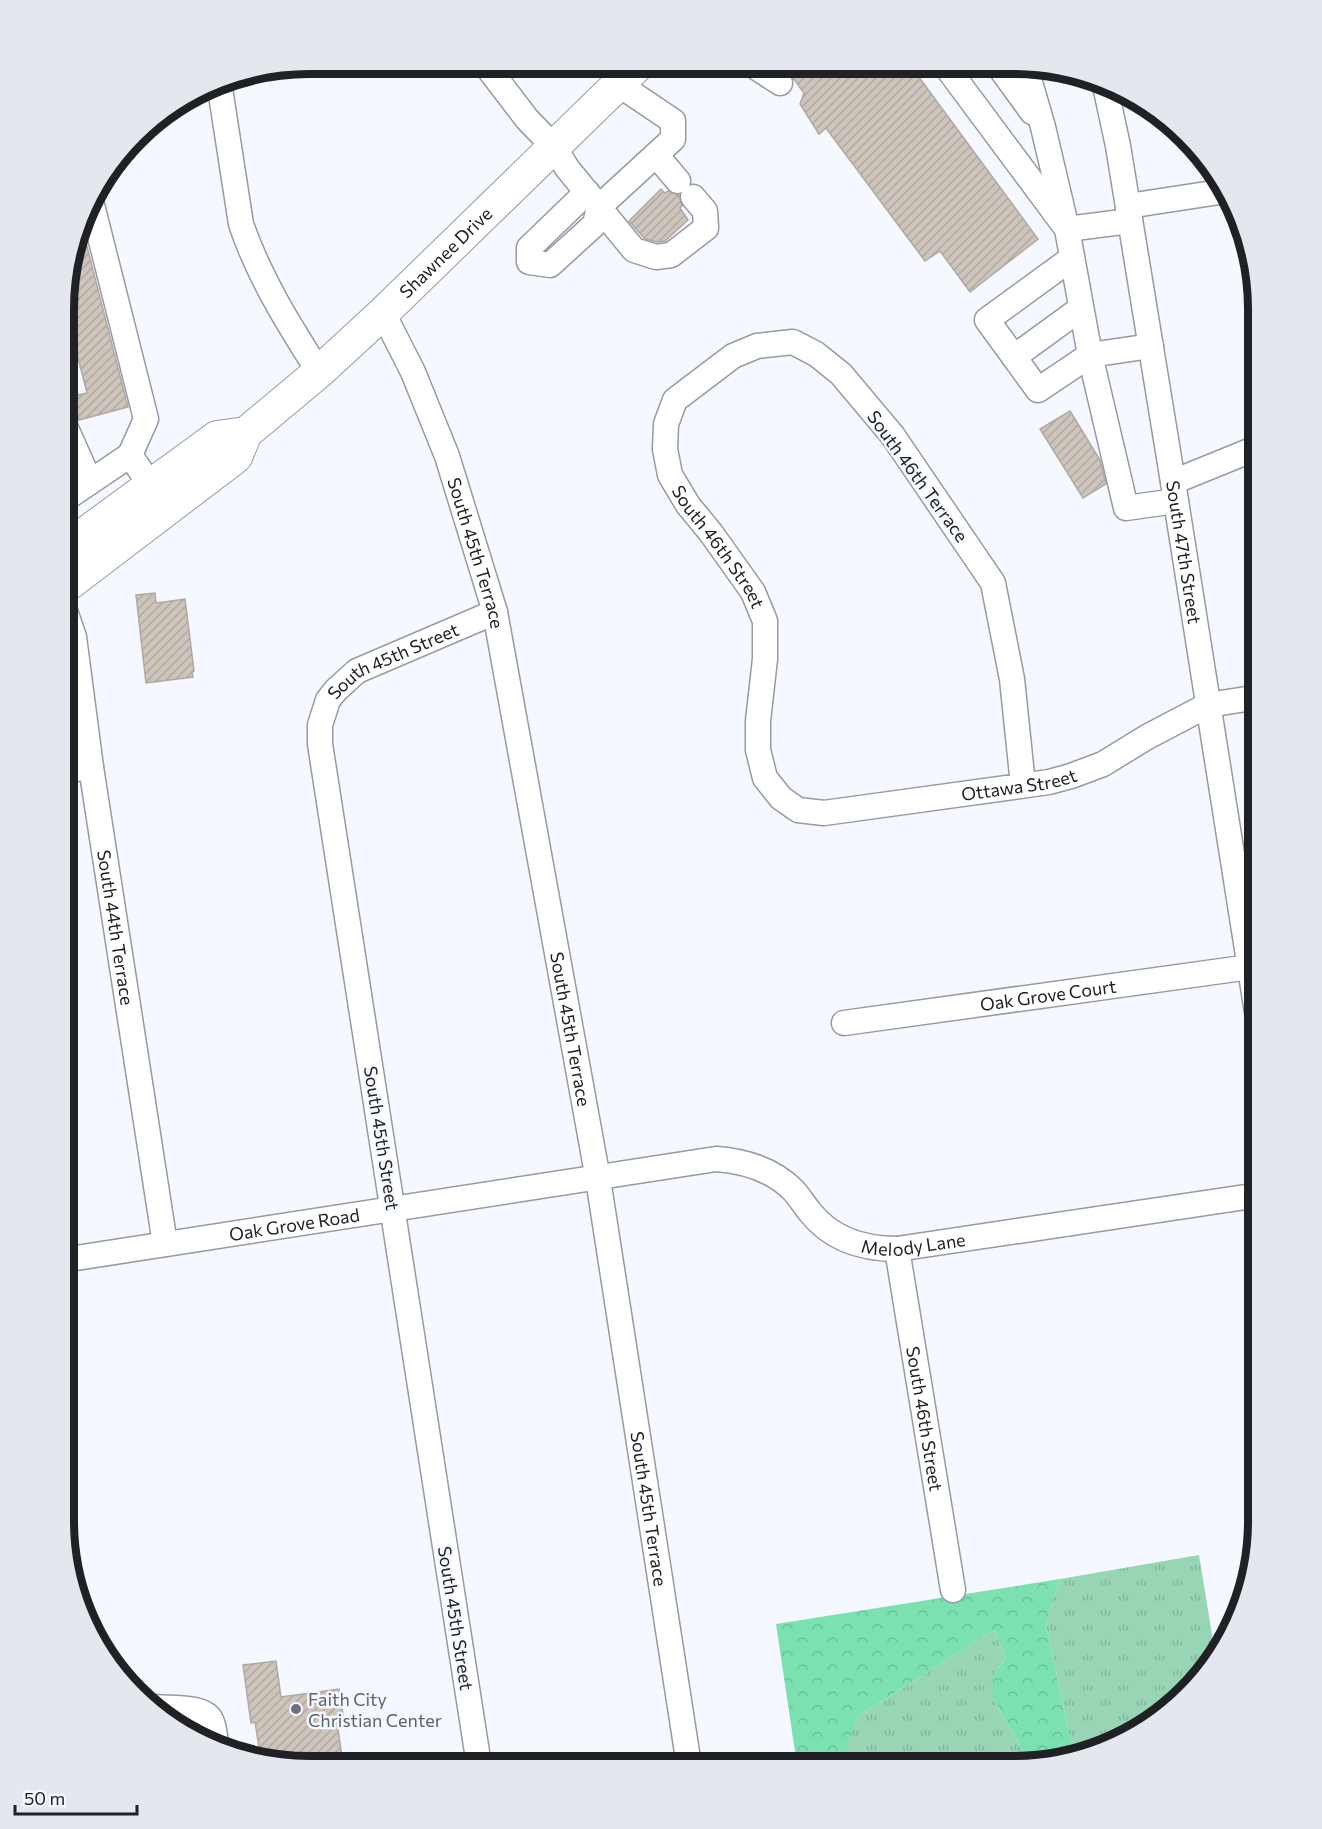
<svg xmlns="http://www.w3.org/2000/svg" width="1322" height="1829" font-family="Commissioner,sans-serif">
<defs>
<pattern id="grass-tufts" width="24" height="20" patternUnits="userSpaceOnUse" patternTransform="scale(1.5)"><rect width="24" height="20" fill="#97d5b5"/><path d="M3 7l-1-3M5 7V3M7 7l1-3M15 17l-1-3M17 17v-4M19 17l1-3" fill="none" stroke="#82b79c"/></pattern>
<pattern id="forest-crowns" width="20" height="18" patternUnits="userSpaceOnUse" patternTransform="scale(1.5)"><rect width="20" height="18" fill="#7be1b1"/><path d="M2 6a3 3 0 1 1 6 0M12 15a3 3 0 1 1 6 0" fill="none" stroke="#6ac198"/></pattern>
<pattern id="building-hatch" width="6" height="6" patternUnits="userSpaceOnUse" patternTransform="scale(1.5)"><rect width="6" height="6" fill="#cdc4bc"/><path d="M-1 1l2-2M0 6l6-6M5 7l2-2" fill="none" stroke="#b0a8a1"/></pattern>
</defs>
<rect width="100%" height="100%" fill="#f6f8ff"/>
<g fill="url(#grass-tufts)">
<path d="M1199,1555L1216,1659L1175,1705L1122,1741L1070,1753L1071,1742L1046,1625L1060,1579Z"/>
<path d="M994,1630L1006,1657L993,1677V1699L1030,1762L1014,1766H843V1757L857,1717Z"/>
</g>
<path fill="url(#forest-crowns)" d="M1060,1579L1046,1625L1071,1742L1070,1753L1030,1762L993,1699V1677L1006,1657L994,1630L857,1717L844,1757L843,1766L797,1765L776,1624Z"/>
<g fill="url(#building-hatch)" stroke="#b1a8a1" stroke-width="1.5">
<path d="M783,64L910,65L1038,239L970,292L940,251L925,261L826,128L819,134L800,104L804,93Z"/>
<path d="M661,189L665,193L668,191L679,195L682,206L680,208L688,220L665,241L657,242L645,239L629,221Z"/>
<path d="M82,227L128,407L79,420L73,396L87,393L68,319H65V276Z"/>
<path d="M1070,411L1100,460L1106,484L1083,498L1040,429Z"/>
<path d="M155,593L156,603L185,599L194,671L192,672L193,677L146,683L136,595Z"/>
<path d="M276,1661L281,1697L339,1689L344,1721L337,1722L343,1764H277L261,1760L255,1722L251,1723L243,1665Z"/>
</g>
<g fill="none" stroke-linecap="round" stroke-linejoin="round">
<defs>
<g id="minor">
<path d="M485,64L527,119L555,148L567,168L634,250L656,257L671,255L706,228L705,211L693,197"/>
<path d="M751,64L780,83"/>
<path d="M945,65L1067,229L1090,355L1151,346"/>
<path d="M998,65L1032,112"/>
<path d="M1025,65L1043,127L1067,229L1130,221"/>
<path id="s1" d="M1104,81L1118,146L1173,482L1259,1025"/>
<path d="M219,82L241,224C259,277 289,325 319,372"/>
<path d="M656,155L678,181"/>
<path d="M587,192L529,248V262L550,265L595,224L599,207L673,139V121L618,84"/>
<path d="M91,201L146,419L130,455"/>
<path d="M1128,206L1226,191"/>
<path d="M1080,309L1014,357L1038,390L1090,355L1126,508L1176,501"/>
<path id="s2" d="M383,313L413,372L447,456L495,612L598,1179L689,1765"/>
<path d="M1014,357L987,320L1072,258"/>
<path d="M65,426L90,482"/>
<path d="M1173,482L1259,447"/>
<path d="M65,499L130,455L151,486"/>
<path id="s3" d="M65,611L74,637L91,767L165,1244"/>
<path d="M64,771L91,767"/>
<path id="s4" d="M1023,785L1012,679L993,583L893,436L841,374L816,354L793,342L757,346L733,356L675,400L666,424L665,449L670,475L688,505L711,533L753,592L765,621V659L758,721V750L765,778L781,798L798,810L824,813L1049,782L1071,776L1103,764L1147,737L1208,705L1259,697"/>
<path id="s5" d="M844,1023L1250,967"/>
<path id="s6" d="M897,1249L953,1590"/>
<path id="s7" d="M63,1260L716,1159C744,1161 773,1170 793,1190C799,1196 804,1205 810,1212C832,1240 863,1249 897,1249L1259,1195"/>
<path d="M153,1707C168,1709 204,1705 211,1720C215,1727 215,1740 217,1748"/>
<path id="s8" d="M479,1765L320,744V725L328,700L336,690L357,671L495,612"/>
</g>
<g id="major">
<path d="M65,548L217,437L246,433"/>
<path id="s9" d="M65,587L236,457L246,433L319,372L383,313L639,64"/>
</g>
</defs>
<use href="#minor" stroke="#979aa4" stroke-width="27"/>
<use href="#major" stroke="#979aa4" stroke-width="34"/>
<use href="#minor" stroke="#fff" stroke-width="24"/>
<use href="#major" stroke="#fff" stroke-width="32"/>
</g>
<circle fill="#6b7280" stroke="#f6f8ff" stroke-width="2" cx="296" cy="1709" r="6"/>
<g text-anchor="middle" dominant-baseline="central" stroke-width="5" stroke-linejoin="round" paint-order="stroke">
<g font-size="18" fill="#202125" stroke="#f6f8ff">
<text stroke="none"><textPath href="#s9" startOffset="510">Shawnee Drive</textPath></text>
<text transform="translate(918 476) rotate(54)">South 46th Terrace</text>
<text stroke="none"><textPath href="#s4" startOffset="820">South 46th Street</textPath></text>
<text stroke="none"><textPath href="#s1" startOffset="478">South 47th Street</textPath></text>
<text stroke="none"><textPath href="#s2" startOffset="258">South 45th Terrace</textPath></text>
<text stroke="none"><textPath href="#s8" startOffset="1156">South 45th Street</textPath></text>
<text stroke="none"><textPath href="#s4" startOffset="1336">Ottawa Street</textPath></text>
<text stroke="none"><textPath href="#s3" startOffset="321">South 44th Terrace</textPath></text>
<text stroke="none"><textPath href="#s5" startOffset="206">Oak Grove Court</textPath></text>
<text stroke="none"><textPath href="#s2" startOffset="744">South 45th Terrace</textPath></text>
<text transform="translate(382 1138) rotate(81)">South 45th Street</text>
<text stroke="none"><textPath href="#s7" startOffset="234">Oak Grove Road</textPath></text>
<text stroke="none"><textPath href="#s7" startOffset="888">Melody Lane</textPath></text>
<text stroke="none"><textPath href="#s6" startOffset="172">South 46th Street</textPath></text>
<text stroke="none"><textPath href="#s2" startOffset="1230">South 45th Terrace</textPath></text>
<text transform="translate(456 1618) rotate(81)">South 45th Street</text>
</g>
<g font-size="18" fill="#5b616d" stroke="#f6f8ff" text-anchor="start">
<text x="308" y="1699">Faith City<tspan x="308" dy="21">Christian Center</tspan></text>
</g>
</g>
<path d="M0 0H1322V1829H0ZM309 74H1013A235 235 0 0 1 1248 309V1521A235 235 0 0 1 1013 1756H309A235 235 0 0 1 74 1521V309A235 235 0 0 1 309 74Z" fill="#e5e7ee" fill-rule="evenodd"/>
<path fill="none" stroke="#202125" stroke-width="8" d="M309 74H1013A235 235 0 0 1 1248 309V1521A235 235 0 0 1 1013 1756H309A235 235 0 0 1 74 1521V309A235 235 0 0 1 309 74Z"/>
<path d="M15 1805v9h122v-9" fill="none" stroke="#202125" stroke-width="3"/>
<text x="24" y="1805" font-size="18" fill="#202125" stroke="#f6f8ff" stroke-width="4.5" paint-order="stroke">50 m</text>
</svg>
